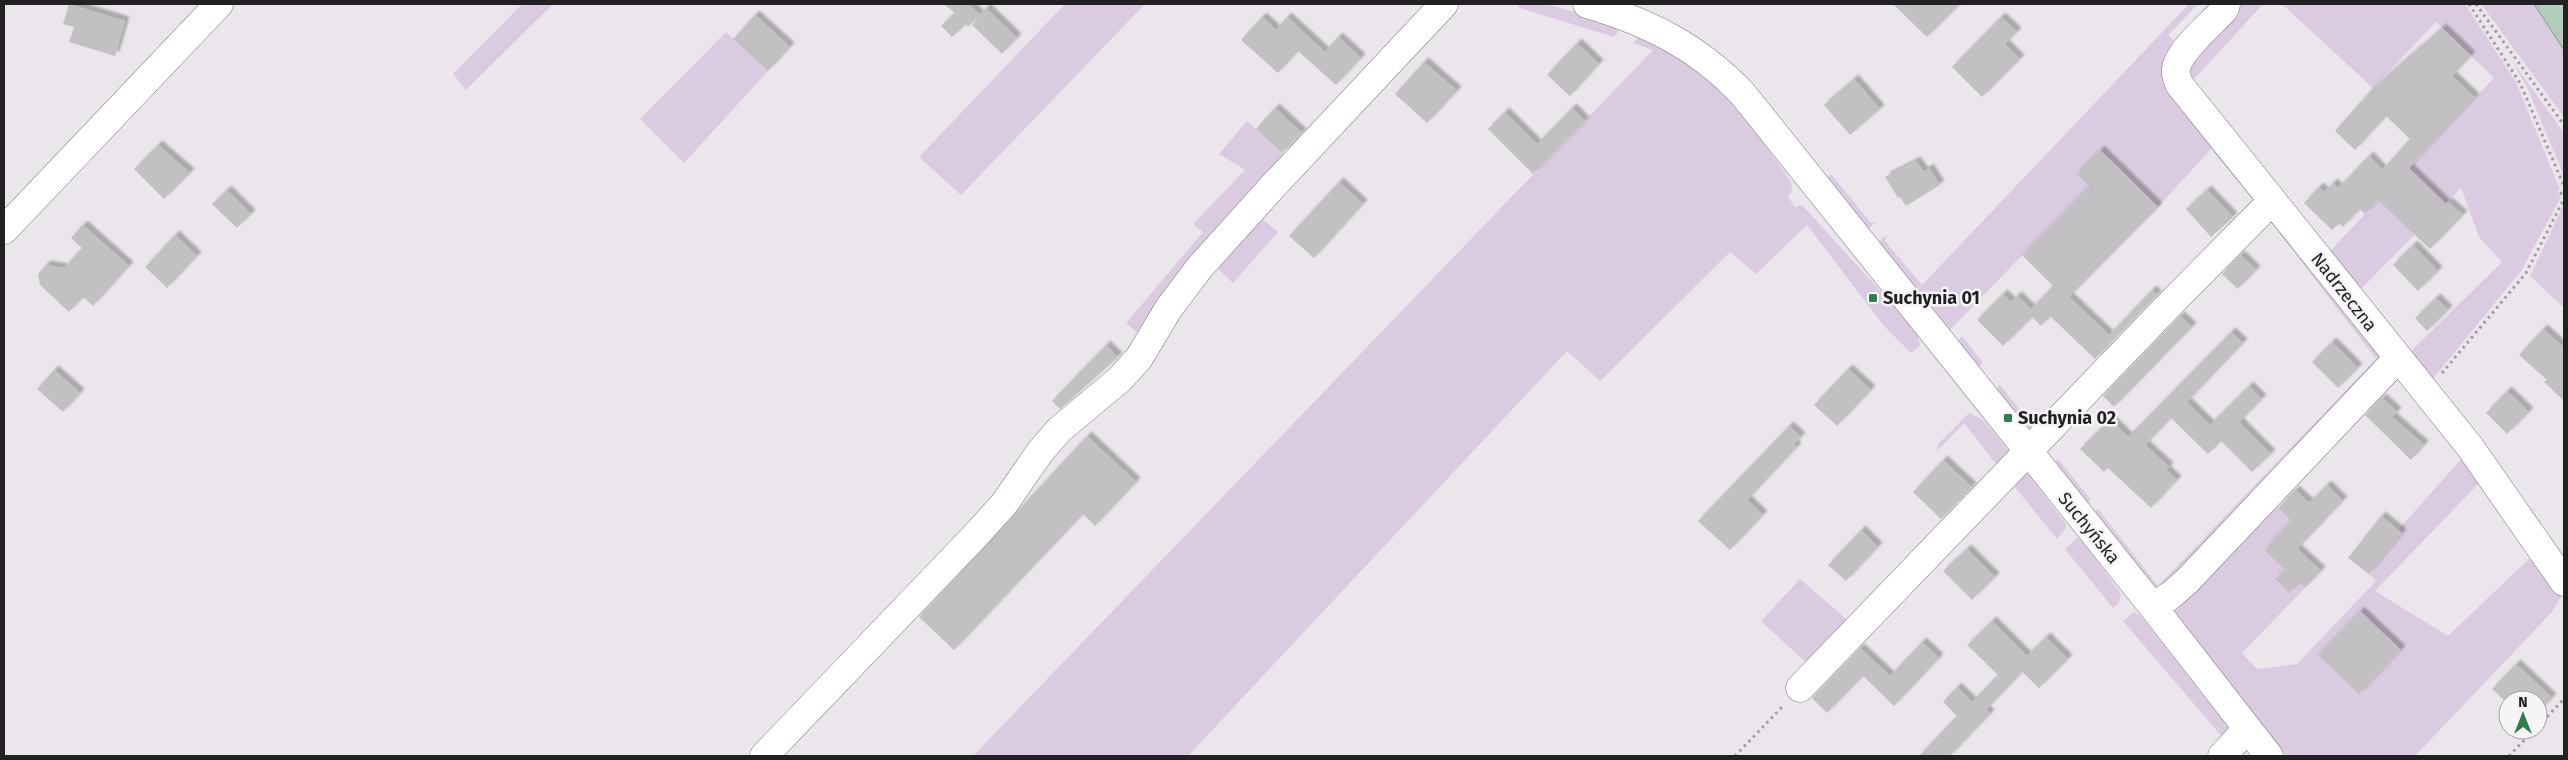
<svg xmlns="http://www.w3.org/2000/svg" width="2568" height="760" font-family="'Fira Sans',sans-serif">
<defs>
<filter id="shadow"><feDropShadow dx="4.5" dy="-4.5" stdDeviation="1" flood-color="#0004"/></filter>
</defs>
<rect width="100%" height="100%" fill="#eae6eb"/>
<g fill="#dbcbe0">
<path d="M522,4H553L466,90L453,74Z"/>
<path d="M1065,4H1145L961,195L919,157Z"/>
<path d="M1522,4H1546L1575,12L1613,24L1618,32L1614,37L1517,7Z"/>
<path d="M2186,4H2198L2168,35L2179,46L2168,56L2260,200L2259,207L2211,149L2158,207L2100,150L2076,174L2089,186L1949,331L1878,242L1887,235L1885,241L1922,285L2187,6Z"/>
<path d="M2234,4H2263L2188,86L2184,68Z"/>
<path d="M2282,4H2465L2516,82L2560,190L2557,192L2561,197L2521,271L2431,381L2409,353L2502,262L2479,237L2461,188L2359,291L2329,252L2494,78L2436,22L2373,88Z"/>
<path d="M2481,4H2534L2564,50V117Z"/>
<path d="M726,32L768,71L684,163L640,119Z"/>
<path d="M1645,36C1715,70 1749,120 1791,182L1792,191L1788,197L1795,207L1802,205L1917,331L1920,346L1911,353L1884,326L1807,225L1756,274L1730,252L1600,381L1567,351L1188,756H973L1653,50L1633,43L1637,38Z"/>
<path d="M2511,59L2564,133V176L2527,87Z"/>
<path d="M1247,121L1284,155L1142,337L1126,323L1203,232L1193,224L1245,170L1219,154Z"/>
<path d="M1831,174L1871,223L1876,222L1867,230L1827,178Z"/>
<path d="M2564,204V308L2530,276Z"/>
<path d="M2270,213L2389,365L2184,572L2155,590L2093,514L2098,509L2158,586L2376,359L2268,218Z"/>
<path d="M1258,215L1278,232L1233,283L1214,265Z"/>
<path d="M1962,336L1983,363L1978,368L1957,342Z"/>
<path d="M2000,385L2039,434L2034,440L1995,390Z"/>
<path d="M1969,413L1983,420L2010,453L2001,470L1964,423L1936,452L1939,443Z"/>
<path d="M2463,457L2481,481L2375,591L2448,636L2533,555L2562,595L2552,612L2415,756H2285L2170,611L2271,501L2291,521L2264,550L2285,570L2275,580L2288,592L2299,582L2305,588L2242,653L2257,669L2297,664L2376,581L2369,574L2402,533L2398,530Z"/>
<path d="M2058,459L2091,500L2086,505L2053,463Z"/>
<path d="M2022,473L2027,474L2066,524V528L2057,539L2010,481Z"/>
<path d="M2077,538L2081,539L2121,594L2118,604L2113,608L2065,549Z"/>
<path d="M1800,579L1852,624L1812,668L1761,621Z"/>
<path d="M2134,612L2141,616L2229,728L2231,734L2215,756H2209L2224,739L2123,621Z"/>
</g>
<path fill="#b2cdb9" stroke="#87998c" d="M2534,4H2564V50Z"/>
<g fill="#c3c0c4" filter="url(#shadow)">
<path d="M69,4L125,21L115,56L69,42L74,27L63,24Z"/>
<path d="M944,4H968L980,15L968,27L966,24L952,37L941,26L955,13Z"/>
<path d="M1893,4H1960L1927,37Z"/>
<path d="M986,8L1017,38L1002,54L972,25Z"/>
<path d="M755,15L790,47L768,71L733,39Z"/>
<path d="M1262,17L1276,30L1287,17L1325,52L1338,37L1361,58L1336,85L1298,51L1278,73L1241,40Z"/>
<path d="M2001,17L2017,32L2005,44L2020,59L1982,97L1952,67Z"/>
<path d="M2442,28L2471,56L2452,76L2475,98L2409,168L2446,204L2448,202L2463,215L2430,249L2378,200L2365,214L2360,209L2343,227L2339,223L2332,230L2304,203L2319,187L2324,192L2333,183L2338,188L2369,156L2382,170L2410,139L2386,116L2355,150L2335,131L2373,88Z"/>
<path d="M1577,43L1599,64L1570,96L1547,75Z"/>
<path d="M1424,62L1457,91L1427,123L1395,94Z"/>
<path d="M1854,79L1880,109L1850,135L1824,105Z"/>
<path d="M1275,108L1302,133L1282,153L1256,129Z"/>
<path d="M1572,108L1585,121L1533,174L1488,129L1505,112L1537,144Z"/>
<path d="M158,145L190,173L164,199L134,169Z"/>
<path d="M2100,150L2158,207L2069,297L2109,335L2152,290L2157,295L2095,359L2050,316L2041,326L2032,317L2003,346L1977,320L2003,294L2011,302L2017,296L2031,309L2053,286L2022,255L2089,186L2076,174Z"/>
<path d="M1916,161L1924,172L1929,168L1940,185L1906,206L1900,197L1898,198L1885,177Z"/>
<path d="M1339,182L1363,204L1314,258L1289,236Z"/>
<path d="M227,190L251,214L237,228L212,204Z"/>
<path d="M2207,190L2233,217L2211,237L2186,209Z"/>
<path d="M83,225L129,266L93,306L83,297L69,312L40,285L38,274L46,265L64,268L82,248L71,238Z"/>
<path d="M175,235L197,256L167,288L145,267Z"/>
<path d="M2413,245L2438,271L2418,291L2393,265Z"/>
<path d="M2240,255L2256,270L2238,289L2222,274Z"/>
<path d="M2436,298L2448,310L2427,331L2415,318Z"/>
<path d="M2180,316L2192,327L2114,407L2103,396Z"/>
<path d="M2543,329L2564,348V401L2544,382L2547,380L2519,355Z"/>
<path d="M2231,332L2243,343L2187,402L2210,425L2249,386L2262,399L2239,422L2271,454L2252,472L2221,441L2208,454L2171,418L2145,445L2169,467L2166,470L2177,480L2151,508L2108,468L2104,472L2080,449L2110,419L2128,437Z"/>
<path d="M2332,342L2358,368L2338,388L2312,362Z"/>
<path d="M1106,345L1118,357L1060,409L1052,401Z"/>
<path d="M1848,369L1871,390L1837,426L1814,405Z"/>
<path d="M54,370L80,393L63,412L37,389Z"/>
<path d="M2507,391L2529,412L2507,434L2486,413Z"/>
<path d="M2382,398L2397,412L2392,417L2424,445L2411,460L2365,415Z"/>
<path d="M1789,426L1801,437L1794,444L1797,447L1747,500L1763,515L1730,550L1698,521Z"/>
<path d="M1087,436L1136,482L1095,526L1083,514L954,650L919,617Z"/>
<path d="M1943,460L1972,487L1941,519L1913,492Z"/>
<path d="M2327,485L2343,501L2297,549L2321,571L2305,588L2299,582L2289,593L2275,579L2285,570L2264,550L2291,521L2278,508L2295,490L2309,503Z"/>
<path d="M2381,516L2402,533L2369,574L2348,558Z"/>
<path d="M1861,530L1878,547L1846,581L1828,565Z"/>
<path d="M1967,549L1995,577L1972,600L1943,571Z"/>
<path d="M2360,611L2401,650L2359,694L2318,655Z"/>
<path d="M1992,621L2027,656L2046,637L2068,659L2039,688L2022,672L1986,710L1990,714L1950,756H1919L1957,716L1943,702L1957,687L1972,702L1998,675L1967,645Z"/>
<path d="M1922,642L1939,658L1894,706L1863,676L1827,713L1812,698L1860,648L1890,676Z"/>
<path d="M2516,664L2552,698L2538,713V700H2508V704L2492,689Z"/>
</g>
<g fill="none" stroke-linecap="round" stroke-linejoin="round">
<defs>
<g id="minor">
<path d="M1587,4C1648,22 1697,46 1742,93L2153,607L2269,756"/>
<path d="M2226,4L2224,10C2210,25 2183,47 2177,65C2174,72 2177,78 2179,84L2470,447L2564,582"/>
<path d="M4,230L219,4"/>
<path d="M2153,607L2171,595L2187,581L2397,359"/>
<path d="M1800,688L2174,300L2272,201"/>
<path d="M764,756L975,536L1004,504L1040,452L1059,430L1120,379L1139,358L1169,308L1200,267L1275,184L1444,4"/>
<path d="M2222,756L2247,729"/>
</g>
</defs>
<use href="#minor" stroke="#79767a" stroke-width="29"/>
<g stroke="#9f9ca0" stroke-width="3" stroke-dasharray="2.5 4" stroke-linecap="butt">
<path d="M2469,4L2520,83L2564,186"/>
<path d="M2476,4L2564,125"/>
<path d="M2560,194L2564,191"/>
<path d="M2442,373L2526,273L2564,199"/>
<path d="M2538,726L2564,699"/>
<path d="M1735,756L1784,705"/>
<path d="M2509,756L2534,730"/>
</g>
<use href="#minor" stroke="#fff" stroke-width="28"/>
</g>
<g fill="#307e4d" stroke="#f7f4f8" stroke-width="2">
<rect x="1868" y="293" width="10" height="10" rx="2.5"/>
<rect x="2003" y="413" width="10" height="10" rx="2.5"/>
</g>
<g text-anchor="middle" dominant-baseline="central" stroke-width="5" stroke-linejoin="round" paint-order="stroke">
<g font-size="18" fill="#222022" stroke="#f7f4f8">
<text transform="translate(2344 292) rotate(52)">Nadrzeczna</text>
<text transform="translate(2089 528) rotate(51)">Suchyńska</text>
</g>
<g font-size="18" font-weight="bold" fill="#222022" stroke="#f7f4f8" text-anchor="start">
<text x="1883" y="298">Suchynia 01</text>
<text x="2018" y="418">Suchynia 02</text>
</g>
</g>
<rect width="2568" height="760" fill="none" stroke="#222022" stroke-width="10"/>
<g transform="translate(2523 715)"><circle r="24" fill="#f7f4f8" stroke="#a29fa2"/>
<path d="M0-4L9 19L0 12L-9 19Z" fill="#307e4d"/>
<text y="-8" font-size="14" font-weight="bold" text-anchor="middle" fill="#222022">N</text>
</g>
</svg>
